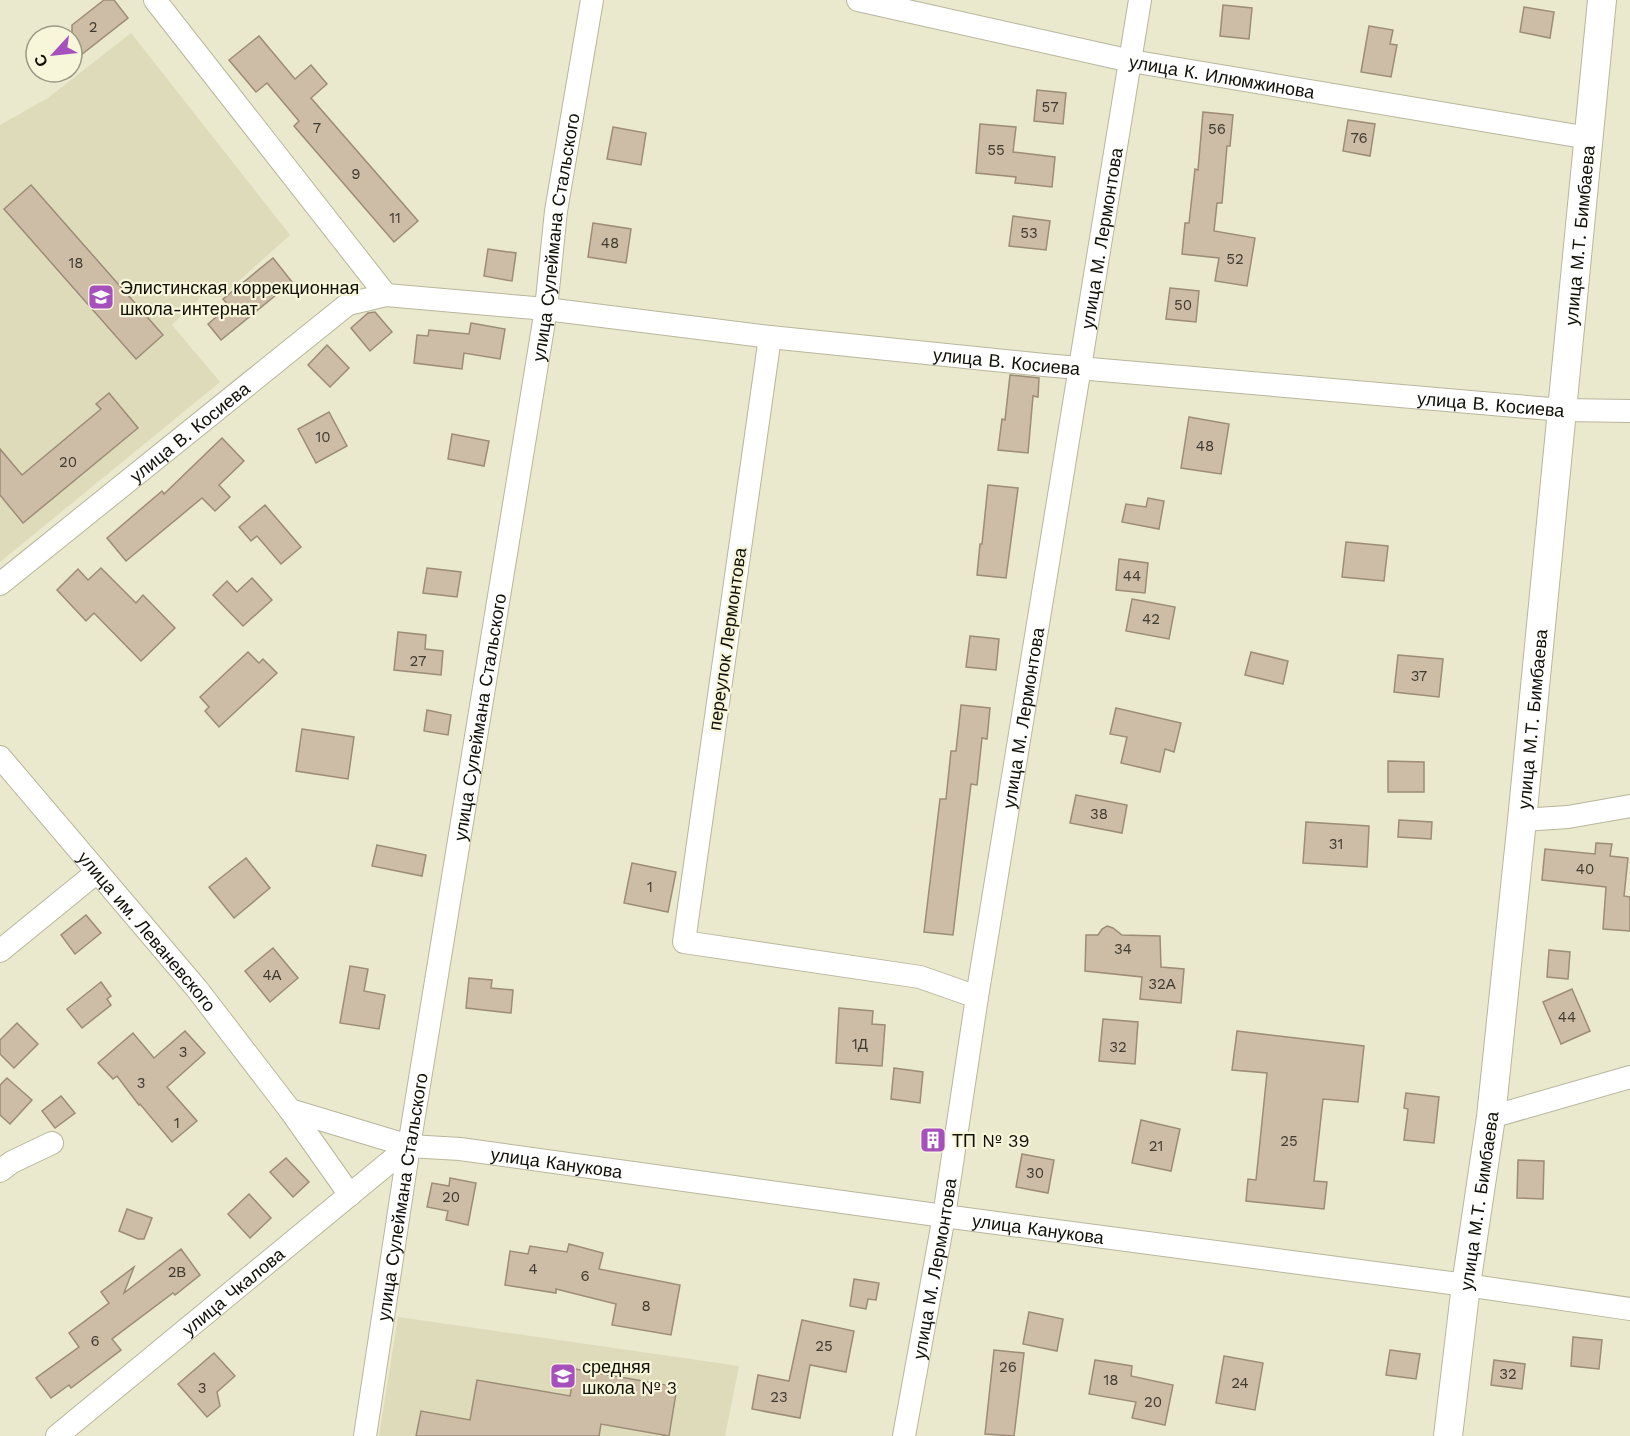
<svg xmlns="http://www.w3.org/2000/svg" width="1630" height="1436" font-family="'Work Sans',sans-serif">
<rect width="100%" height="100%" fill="#eae8cd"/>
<g fill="#dddbb9">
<path d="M131,33L290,235L221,297L202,296L172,325L220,382L0,562V125L48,98Z"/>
<path d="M398,1317L739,1366L725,1436H379Z"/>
</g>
<g fill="#cdbca6" stroke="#9c8c78" stroke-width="1.5">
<path d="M104,0H114L128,18L72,62V25Z"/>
<path d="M1223,5L1252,8L1249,39L1220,36Z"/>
<path d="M1524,7L1554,12L1550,38L1520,32Z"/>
<path d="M1369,26L1393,30L1390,44L1397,45L1391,77L1361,72Z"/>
<path d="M259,36L295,79L311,65L327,84L311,98L418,221L394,242L294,126L299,121L267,83L256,92L229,60Z"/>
<path d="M1037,90L1066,93L1063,124L1034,121Z"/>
<path d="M1203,112L1233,115L1230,146H1227L1222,203H1217L1214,231L1255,238L1247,286L1215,281L1219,258L1182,254L1185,223H1189L1195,169L1198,170Z"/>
<path d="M1348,120L1375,124L1370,156L1343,151Z"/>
<path d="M980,124L1016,127L1013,152L1055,157L1052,187L1015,183L1016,177L976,173Z"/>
<path d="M613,127L646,133L641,165L607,159Z"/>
<path d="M31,185L163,335L136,359L4,209Z"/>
<path d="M1013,216L1050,221L1046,250L1009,246Z"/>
<path d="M593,223L631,229L626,263L588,257Z"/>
<path d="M488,249L516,253L512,281L484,276Z"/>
<path d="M273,258L292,282L221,340L208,324L229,306L223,299Z"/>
<path d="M1170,288L1199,291L1196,322L1166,319Z"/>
<path d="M375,312L392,332L370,351L351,328L368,313Z"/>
<path d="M471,323L505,329L500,359L464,353L462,369L414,363L417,335L428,336L429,330L469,334Z"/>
<path d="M327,345L349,368L330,387L308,365Z"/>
<path d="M1010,375L1039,378L1038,397L1033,396L1028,453L998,450L1002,419L1005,420Z"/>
<path d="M109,393L138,428L23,523L0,495V449L22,475L101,409L96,404Z"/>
<path d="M329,412L347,446L316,463L298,429Z"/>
<path d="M1189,417L1229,424L1221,474L1181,468Z"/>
<path d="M452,434L489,441L484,466L448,459Z"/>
<path d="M222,438L244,461L219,485L230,497L215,511L202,498L126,561L107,538L162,491L164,494Z"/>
<path d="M988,485L1018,488L1006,578L977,575L980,544H982Z"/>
<path d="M1148,498L1164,501L1159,529L1122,522L1126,504L1146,507Z"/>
<path d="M265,505L301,547L281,564L257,536L251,541L239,527Z"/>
<path d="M1346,542L1388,546L1384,581L1342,577Z"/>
<path d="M1119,559L1148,563L1145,593L1116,590Z"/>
<path d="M101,568L136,603L143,595L175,628L141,661L94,613L86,621L57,590L78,569L88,580Z"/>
<path d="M427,568L461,572L457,597L423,593Z"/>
<path d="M252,578L272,600L243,626L213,595L227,581L237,592Z"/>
<path d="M1132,599L1175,607L1169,639L1126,631Z"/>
<path d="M398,632L426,635L425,649L443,651L441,675L394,670Z"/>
<path d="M970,636L999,639L996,670L966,667Z"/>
<path d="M248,652L259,663L263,659L277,673L219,727L205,711L209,707L200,697Z"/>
<path d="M1251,652L1288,661L1283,684L1245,675Z"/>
<path d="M1398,655L1443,659L1439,697L1394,692Z"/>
<path d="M961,705L990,708L987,739L982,738L977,785L971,784L953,935L924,932L940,799H946L951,751H956Z"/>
<path d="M1116,708L1181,723L1174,752L1165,749L1160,772L1121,763L1127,737L1110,734Z"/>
<path d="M427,710L451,715L448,735L424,731Z"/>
<path d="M302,729L354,737L348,779L296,771Z"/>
<path d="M1388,761L1424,762V792H1388Z"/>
<path d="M1076,795L1127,805L1122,833L1070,823Z"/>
<path d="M1399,820L1432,822L1431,839L1398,837Z"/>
<path d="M1306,822L1369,826L1367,867L1303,863Z"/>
<path d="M1596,843L1612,844L1610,856L1628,858L1624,896L1630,897V931L1603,929L1606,887L1542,880L1545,849L1595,854Z"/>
<path d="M377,845L426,855L422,876L372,866Z"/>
<path d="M246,858L270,888L234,918L209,887Z"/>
<path d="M632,863L676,872L668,912L624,903Z"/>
<path d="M86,915L101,933L75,954L61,935Z"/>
<path d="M1107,926L1113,928L1122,935L1160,936L1161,967L1184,969L1181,1003L1140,999L1142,977L1085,971L1086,935H1098L1102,929Z"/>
<path d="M273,948L298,978L270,1002L245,971Z"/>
<path d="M1549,950L1570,952L1568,979L1547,977Z"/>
<path d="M350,966L368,969L364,991L385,995L379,1029L340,1023Z"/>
<path d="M469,978L492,980L491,988L513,990L511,1013L466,1008Z"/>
<path d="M101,982L111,996L107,999L111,1005L82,1028L67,1009Z"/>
<path d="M1572,989L1590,1031L1561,1044L1543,1002Z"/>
<path d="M839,1008L873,1011L872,1024L885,1025L882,1066L836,1063Z"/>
<path d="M1103,1019L1138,1022L1135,1064L1099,1061Z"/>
<path d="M17,1023L38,1044L14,1068L0,1054V1040Z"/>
<path d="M185,1031L205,1053L167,1087L197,1121L172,1142L140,1104L139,1105L117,1076L113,1079L98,1063L133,1033L154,1058Z"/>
<path d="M1237,1031L1364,1046L1358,1102L1323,1099L1314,1181L1327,1182L1324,1209L1246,1201L1248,1179L1256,1180L1267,1073L1232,1070Z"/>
<path d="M894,1068L923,1072L920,1103L891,1099Z"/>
<path d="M7,1078L32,1100L10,1124L0,1115V1085Z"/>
<path d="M1406,1093L1439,1097L1434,1143L1404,1140L1408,1109L1404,1108Z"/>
<path d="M61,1096L75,1113L55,1128L42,1111Z"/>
<path d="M1141,1120L1180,1129L1171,1171L1132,1163Z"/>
<path d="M1022,1154L1054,1160L1048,1193L1016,1187Z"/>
<path d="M286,1158L309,1182L293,1197L270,1172Z"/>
<path d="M1518,1160L1544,1161L1543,1199L1517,1198Z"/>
<path d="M450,1178L476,1183L468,1225L446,1220L448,1211L427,1207L432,1183L449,1186Z"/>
<path d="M249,1194L271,1218L250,1238L228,1214Z"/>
<path d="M127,1209L152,1218L144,1239H138L119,1231Z"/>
<path d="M569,1244L603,1253L599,1269L680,1285L671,1335L612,1325L616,1304L556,1289V1293L505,1285L510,1251L528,1254L530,1246L567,1252Z"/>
<path d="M181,1249L200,1275L175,1295L173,1293L112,1339L121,1350L71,1388L69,1385L51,1398L36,1378L79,1347L69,1333L109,1303L101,1292L134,1267L124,1293Z"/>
<path d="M854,1279L879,1283L876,1300L868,1299L866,1309L850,1306Z"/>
<path d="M1029,1312L1063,1319L1057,1351L1023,1344Z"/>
<path d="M802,1320L854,1331L846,1372L810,1365L800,1418L752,1409L758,1375L789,1381Z"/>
<path d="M1573,1337L1602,1340L1599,1369L1571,1366Z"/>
<path d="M994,1350L1024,1353L1014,1436L985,1434Z"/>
<path d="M1390,1350L1420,1354L1416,1379L1386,1375Z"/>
<path d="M214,1353L235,1376L217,1392L220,1406L207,1417L178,1384Z"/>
<path d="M1224,1356L1263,1363L1255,1410L1216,1403Z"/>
<path d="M1095,1360L1132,1366L1131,1376L1173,1385L1165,1425L1132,1418L1136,1402L1089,1394Z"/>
<path d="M1494,1360L1525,1364L1522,1389L1491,1385Z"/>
<path d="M575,1369L677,1387L669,1436L601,1424L599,1436H416L421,1411L470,1420L477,1380L570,1396Z"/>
</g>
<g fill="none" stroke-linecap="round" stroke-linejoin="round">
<defs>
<g id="minor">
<path d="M155,0L386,295"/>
<path id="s1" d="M858,0L1131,61L1589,138"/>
<path d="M770,337L684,942L920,977L977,997"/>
<path id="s2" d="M0,584L348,304L386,295L546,309L770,337L1044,365L1562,410L1630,411"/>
<path id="s3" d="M0,757L197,989L290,1110L350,1195"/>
<path d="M1522,820L1568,817L1630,806"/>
<path d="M0,951L97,872"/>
<path id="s4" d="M290,1110L409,1146L460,1149L944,1216L1466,1285L1630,1309"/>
<path d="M1491,1117L1630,1077"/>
<path d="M0,1171L12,1162L52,1143"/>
<path id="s5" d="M57,1436L409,1146"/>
<path id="s6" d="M365,1436L409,1146L546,309L556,211L592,0"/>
<path id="s7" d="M904,1436L944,1216L977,997L1140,0"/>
</g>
<g id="major">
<path id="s8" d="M1448,1436L1466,1285L1491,1117L1522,820L1602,0"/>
</g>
</defs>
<use href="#minor" stroke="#b8b69c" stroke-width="24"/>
<use href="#major" stroke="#b8b69c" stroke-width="30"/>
<use href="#minor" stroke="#fff" stroke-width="22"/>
<use href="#major" stroke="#fff" stroke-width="28"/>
</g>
<defs>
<symbol id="school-square" viewBox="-11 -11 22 22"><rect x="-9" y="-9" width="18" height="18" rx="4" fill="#a650bd" stroke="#f7f5da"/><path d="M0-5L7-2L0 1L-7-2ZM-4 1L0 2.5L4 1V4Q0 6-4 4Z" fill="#fff"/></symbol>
<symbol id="building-square" viewBox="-11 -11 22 22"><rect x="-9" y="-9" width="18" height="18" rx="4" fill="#a650bd" stroke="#f7f5da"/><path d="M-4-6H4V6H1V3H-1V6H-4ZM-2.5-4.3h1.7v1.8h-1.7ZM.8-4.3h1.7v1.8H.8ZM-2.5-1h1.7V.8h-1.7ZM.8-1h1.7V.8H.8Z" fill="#fff"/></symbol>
</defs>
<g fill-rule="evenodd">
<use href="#school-square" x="86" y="282" width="30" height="30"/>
<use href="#building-square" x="918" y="1125" width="30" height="30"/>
<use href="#school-square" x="548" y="1361" width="30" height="30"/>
</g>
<g text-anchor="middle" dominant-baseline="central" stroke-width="4.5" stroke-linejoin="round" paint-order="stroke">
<g font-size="15" fill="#403b2f">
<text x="93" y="27">2</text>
<text x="1050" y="107">57</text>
<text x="317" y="128">7</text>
<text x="1217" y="129">56</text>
<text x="1359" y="138">76</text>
<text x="996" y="150">55</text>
<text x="356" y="174">9</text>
<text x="395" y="218">11</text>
<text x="1029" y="233">53</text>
<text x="610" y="243">48</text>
<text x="1235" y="259">52</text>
<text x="76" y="263">18</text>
<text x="1183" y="305">50</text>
<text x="323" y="437">10</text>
<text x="1205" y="446">48</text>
<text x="68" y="462">20</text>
<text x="1132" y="576">44</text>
<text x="1151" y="619">42</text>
<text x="418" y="661">27</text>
<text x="1419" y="676">37</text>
<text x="1099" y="814">38</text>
<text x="1336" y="844">31</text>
<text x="1585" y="869">40</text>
<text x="650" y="887">1</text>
<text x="1123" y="949">34</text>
<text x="272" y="975">4А</text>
<text x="1162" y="984">32А</text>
<text x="1567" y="1017">44</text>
<text x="860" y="1044">1Д</text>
<text x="1118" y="1047">32</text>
<text x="183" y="1052">3</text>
<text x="141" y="1083">3</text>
<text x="177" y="1123">1</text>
<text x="1289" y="1141">25</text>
<text x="1156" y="1146">21</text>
<text x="1035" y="1173">30</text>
<text x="451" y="1197">20</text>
<text x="533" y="1269">4</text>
<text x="177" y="1272">2В</text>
<text x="585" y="1276">6</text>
<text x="646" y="1306">8</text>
<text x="95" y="1341">6</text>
<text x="824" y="1346">25</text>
<text x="1008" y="1367">26</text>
<text x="1508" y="1374">32</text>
<text x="1111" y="1380">18</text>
<text x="1240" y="1383">24</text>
<text x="202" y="1388">3</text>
<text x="779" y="1397">23</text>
<text x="1153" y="1402">20</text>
</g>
<g font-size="18" fill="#111007" stroke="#f7f5da">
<text stroke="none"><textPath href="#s1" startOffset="372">улица К. Илюмжинова</textPath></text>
<text stroke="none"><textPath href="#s8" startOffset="1208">улица М.Т. Бимбаева</textPath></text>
<text stroke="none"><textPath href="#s6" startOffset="1214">улица Сулеймана Стальского</textPath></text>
<text stroke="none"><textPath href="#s7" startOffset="1214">улица М. Лермонтова</textPath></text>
<text stroke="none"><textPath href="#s2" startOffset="1110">улица В. Косиева</textPath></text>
<text stroke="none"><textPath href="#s2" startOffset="1596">улица В. Косиева</textPath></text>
<text stroke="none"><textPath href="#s2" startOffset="243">улица В. Косиева</textPath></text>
<text transform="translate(727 639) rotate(-82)">переулок Лермонтова</text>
<text stroke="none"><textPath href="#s6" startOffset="728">улица Сулеймана Стальского</textPath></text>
<text stroke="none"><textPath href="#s7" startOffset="728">улица М. Лермонтова</textPath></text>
<text stroke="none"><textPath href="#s8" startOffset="722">улица М.Т. Бимбаева</textPath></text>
<text stroke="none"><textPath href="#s3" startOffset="228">улица им. Леваневского</textPath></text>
<text stroke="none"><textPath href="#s4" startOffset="273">улица Канукова</textPath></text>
<text stroke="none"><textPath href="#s6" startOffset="242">улица Сулеймана Стальского</textPath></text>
<text stroke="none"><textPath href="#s8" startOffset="237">улица М.Т. Бимбаева</textPath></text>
<text stroke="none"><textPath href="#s4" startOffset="759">улица Канукова</textPath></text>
<text stroke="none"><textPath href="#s7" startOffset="170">улица М. Лермонтова</textPath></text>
<text stroke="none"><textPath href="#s5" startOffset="228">улица Чкалова</textPath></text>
</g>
<g font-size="18" fill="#111007" stroke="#f7f5da" text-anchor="start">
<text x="120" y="287">Элистинская коррекционная<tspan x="120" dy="21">школа-интернат</tspan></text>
<text x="952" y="1140">ТП № 39</text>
<text x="582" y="1366">средняя<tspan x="582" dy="21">школа № 3</tspan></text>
</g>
</g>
<g transform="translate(54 54) rotate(243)"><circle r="28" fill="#f7f5da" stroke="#9b9986" stroke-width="1.5"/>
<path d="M0-4.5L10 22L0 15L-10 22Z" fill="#a650bd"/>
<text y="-9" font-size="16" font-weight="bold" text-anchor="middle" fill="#111007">С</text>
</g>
</svg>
